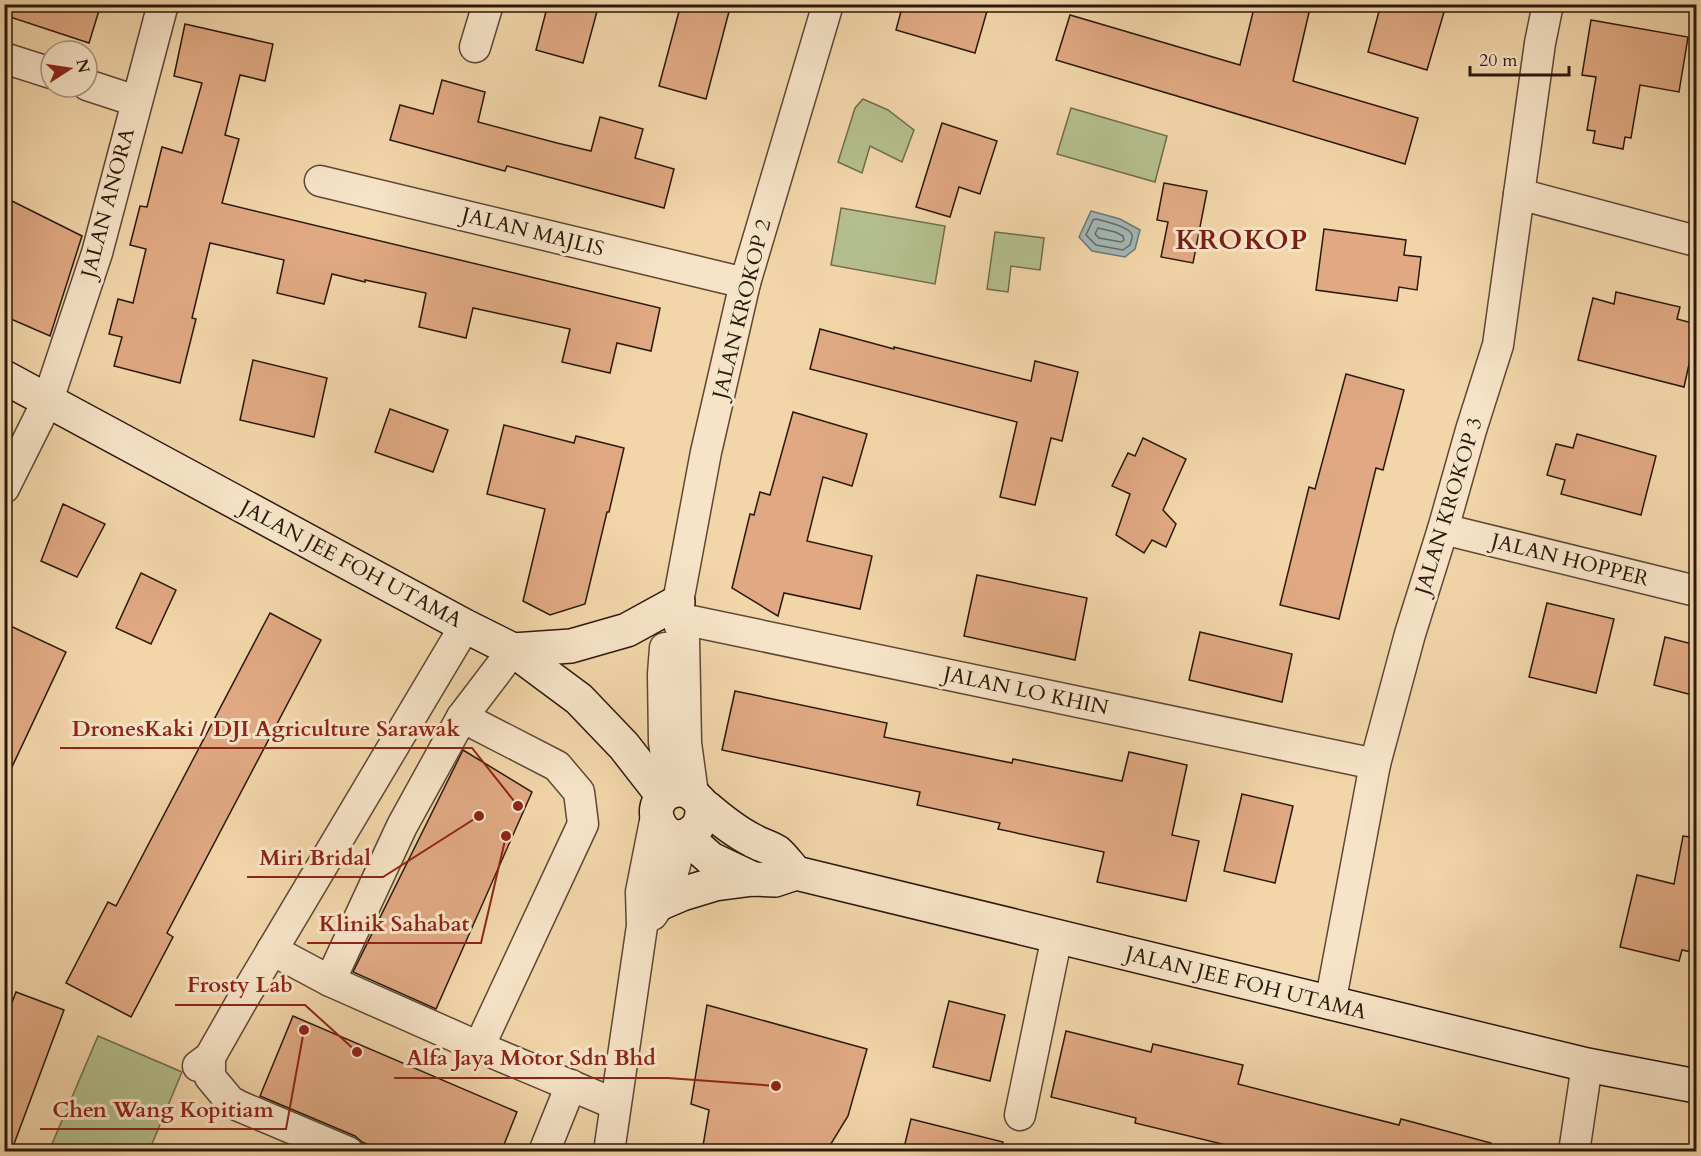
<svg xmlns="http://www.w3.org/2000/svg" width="1701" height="1156" font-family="Cardo,serif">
<rect width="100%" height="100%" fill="#f2d6aa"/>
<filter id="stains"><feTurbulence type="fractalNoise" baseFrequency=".00333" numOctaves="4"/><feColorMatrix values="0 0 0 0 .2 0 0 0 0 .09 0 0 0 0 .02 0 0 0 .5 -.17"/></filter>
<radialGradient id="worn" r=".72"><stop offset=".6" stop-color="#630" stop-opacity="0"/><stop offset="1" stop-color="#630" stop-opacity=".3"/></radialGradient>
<g fill="#b4bf8d" stroke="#706c4c" stroke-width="1.5">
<path d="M863,99L888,110L914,130L902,162L870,146L862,173L838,162L855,108Z"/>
<path d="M1071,108L1167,136L1155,182L1057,154Z"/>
<path d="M841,208L945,226L935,284L831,265Z"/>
<path d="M995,232L1044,238L1040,270L1011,266L1008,292L987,289Z"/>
<path d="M98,1036L182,1072L149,1151H49Z"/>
</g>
<path fill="#a2b6b5" stroke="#727771" stroke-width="1.5" d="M1091,211L1120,219L1140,230L1135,249L1125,257L1092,251L1079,237Z"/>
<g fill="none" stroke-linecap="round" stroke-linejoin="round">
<g stroke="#666860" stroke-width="1.5">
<path d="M1096,219C1104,221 1131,227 1132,235C1133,236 1130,245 1130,245L1123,250L1096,245L1086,235L1093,220Z"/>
<path d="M1098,228L1115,232L1123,236L1124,240L1121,242L1099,238L1095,234Z"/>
</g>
</g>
<g fill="#e0a983" stroke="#2b190c" stroke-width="1.5">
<path d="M4,4H101L89,43L4,15Z"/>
<path d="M548,4H599L583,63L536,50Z"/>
<path d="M681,4H731L706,99L659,86Z"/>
<path d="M903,4H989L975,53L896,30Z"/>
<path d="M1255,4H1311L1293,81L1418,118L1405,164L1056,60L1070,15L1240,65Z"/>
<path d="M1381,4H1419L1444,12L1427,70L1368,52Z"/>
<path d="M1591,20L1688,37L1679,92L1640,85L1631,138L1625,137L1623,149L1593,143L1595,131L1587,130L1596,77L1582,75Z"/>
<path d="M185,24L273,44L265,81L240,75L225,135L239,139L222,203L660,308L651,351L617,343L610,373L562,362L570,329L473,308L466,338L419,327L426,293L365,280V282L332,274L324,304L277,293L284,260L210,243L192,318L196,319L180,383L114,366L122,337L109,334L118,299L133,303L146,249L130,245L140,206L147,207L162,147L182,153L202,83L174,76Z"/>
<path d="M442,80L485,92L478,122L557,143L591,151L600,117L643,129L635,158L674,169L664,208L507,166L505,171L390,140L400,105L433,114Z"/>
<path d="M942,123L997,141L980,194L959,187L950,217L916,207Z"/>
<path d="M1164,183L1207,191L1193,263L1161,257L1168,222L1157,220Z"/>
<path d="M4,197L82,236L50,336L4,316Z"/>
<path d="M1324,229L1406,240L1404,255L1421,257L1417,290L1399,287L1397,301L1316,290Z"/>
<path d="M1616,292L1680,307L1677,319L1696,324V333L1684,387L1578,360L1593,298L1614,304Z"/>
<path d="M820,329L894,349V347L1031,381L1035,361L1078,372L1062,441L1051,438L1035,505L1000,497L1017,422L810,369Z"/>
<path d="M253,360L327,378L314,437L240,420Z"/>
<path d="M1346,374L1404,390L1383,470L1376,468L1339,619L1280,605L1309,487L1315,489Z"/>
<path d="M390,409L448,430L433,472L375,452Z"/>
<path d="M793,412L867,434L852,486L823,477L807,541L872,556L860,609L784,593L778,616L732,588L750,514L754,515L760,492L770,495Z"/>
<path d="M504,425L574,443L576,436L624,448L609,512H607L585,604L550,615L523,601L545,509L487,494Z"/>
<path d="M1577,434L1656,456L1641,515L1561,494L1565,480L1547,475L1556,444L1573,448Z"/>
<path d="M1143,438L1186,459L1163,510L1176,524L1166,547L1152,540L1144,553L1116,535L1130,494L1112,486L1128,453L1135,456Z"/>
<path d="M63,504L105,524L77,577L41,561Z"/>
<path d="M141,573L176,590L151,644L116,628Z"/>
<path d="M977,575L1087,598L1075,660L964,636Z"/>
<path d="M1547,603L1614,619L1596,693L1529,677Z"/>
<path d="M270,613L321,640L167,933L173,937L131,1017L66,983L108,902L116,906Z"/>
<path d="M4,623L66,652L4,784Z"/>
<path d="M1200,632L1292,654L1282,702L1189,680Z"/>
<path d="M1665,637L1696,645V696L1654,685Z"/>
<path d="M735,691L887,723L884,737L1012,763L1013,759L1122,781L1129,752L1187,765L1172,835L1199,841L1186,901L1097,882L1104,852L998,829L1000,823L917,805L920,792L722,750Z"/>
<path d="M463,750L532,792L436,1009L353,972Z"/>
<path d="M1242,794L1293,806L1275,883L1224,871Z"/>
<path d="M1683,836L1696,838V953L1682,950L1679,961L1620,947L1637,875L1674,884Z"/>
<path d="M16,992L64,1010L11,1152H4V1023Z"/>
<path d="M949,1001L1005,1015L990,1081L933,1067Z"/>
<path d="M707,1005L867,1049L848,1116L826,1152H702L709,1110L691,1104Z"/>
<path d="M293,1016L517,1112L501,1152H384L362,1142L355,1136L260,1096Z"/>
<path d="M1066,1031L1151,1052L1153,1044L1243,1065L1238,1084L1399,1125L1401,1119L1491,1143L1490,1152H1255L1135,1123L1136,1118L1051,1097Z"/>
<path d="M911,1119L1003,1142L1001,1152H903Z"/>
</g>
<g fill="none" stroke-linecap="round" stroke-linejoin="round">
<defs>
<g id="street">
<path d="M475,47L488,4"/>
<path d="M4,58L51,73"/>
<path d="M87,85L136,101"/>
<path d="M320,181L745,283"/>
<path d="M1519,194L1696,241"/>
<path d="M4,488L48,400L97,253L163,4"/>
<path d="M1443,529L1696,591"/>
<path d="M677,618L1375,764"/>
<path d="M665,648L663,674L664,742L671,791"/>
<path d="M462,717L557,766L579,792L583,824L479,1047"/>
<path d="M693,794L686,743L684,637L677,618L678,602L706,452L745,283L828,4"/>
<path d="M652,915C670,892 676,865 681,836"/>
<path d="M272,950L330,981L479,1047L615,1104"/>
<path d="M330,981L402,826L462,717L513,650"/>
<path d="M1330,1004L1375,764L1410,634L1443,529L1471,430L1498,345L1540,43L1548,4"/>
<path d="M210,1057V1077L230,1101L239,1106L348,1152"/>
<path d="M198,1066L210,1057L243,999L465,626"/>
<path d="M1020,1115L1057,936"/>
<path d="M544,1152L571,1085"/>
<path d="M609,1152L642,926L641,892L656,816"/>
<path d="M1574,1152L1587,1065"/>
</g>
<g id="secondary">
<path d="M4,377L465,626L513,650L579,699L624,746L663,796"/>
<path d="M513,650L571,646L627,630L678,602"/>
<path d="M701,804C708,834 672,849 660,825C656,818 655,809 659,802C664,792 676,788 686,791C696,794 699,803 707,808C721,820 736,832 752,840C760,845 770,847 777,852C784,858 790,867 796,873"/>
<path d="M685,836L711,859L753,879"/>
<path d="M796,873L1587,1065L1696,1086"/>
<path d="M661,903L682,894L715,884L753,879L775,880L796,873"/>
</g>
</defs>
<use href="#street" stroke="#5d4834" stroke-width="33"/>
<use href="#secondary" stroke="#2b190c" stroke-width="36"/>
<use href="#street" stroke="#f7e4c8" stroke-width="30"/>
<use href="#secondary" stroke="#f7e4c8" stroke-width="33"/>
</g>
<g text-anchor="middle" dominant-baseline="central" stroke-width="6" stroke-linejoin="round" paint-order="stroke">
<g font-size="21" fill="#2b190c" stroke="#f7e4c8">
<text transform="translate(108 203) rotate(-75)">JALAN ANORA</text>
<text transform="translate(533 232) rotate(14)">JALAN MAJLIS</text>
<text transform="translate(742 309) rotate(-76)">JALAN KROKOP 2</text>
<text transform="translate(1449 506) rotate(-73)">JALAN KROKOP 3</text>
<text transform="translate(1570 560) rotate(14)">JALAN HOPPER</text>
<text transform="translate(351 564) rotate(28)">JALAN JEE FOH UTAMA</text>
<text transform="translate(1026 691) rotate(12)">JALAN LO KHIN</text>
<text transform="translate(1246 983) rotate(14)">JALAN JEE FOH UTAMA</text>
</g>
<g font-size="27" font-weight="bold" letter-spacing="1.5" fill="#7a1f14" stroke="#f7e4c8">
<text x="1242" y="240">KROKOP</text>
</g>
</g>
<path fill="none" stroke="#8f2418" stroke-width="2" d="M518 806L472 748H60M479 816L383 877H247M506 836L481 943H307M357 1052L305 1005H175M776 1086L668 1078H394M304 1030L286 1129H40"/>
<g fill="#8f2418" stroke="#f7e4c8" stroke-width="2">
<circle cx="518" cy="806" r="6"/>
<circle cx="479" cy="816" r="6"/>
<circle cx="506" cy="836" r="6"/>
<circle cx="357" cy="1052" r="6"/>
<circle cx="776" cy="1086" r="6"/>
<circle cx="304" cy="1030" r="6"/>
</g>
<g font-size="22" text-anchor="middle" font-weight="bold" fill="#8f2418" stroke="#f7e4c8" stroke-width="6" stroke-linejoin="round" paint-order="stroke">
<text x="266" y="736">DronesKaki / DJI Agriculture Sarawak</text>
<text x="315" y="865">Miri Bridal</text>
<text x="394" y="931">Klinik Sahabat</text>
<text x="240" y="992">Frosty Lab</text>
<text x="531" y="1065">Alfa Jaya Motor Sdn Bhd</text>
<text x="163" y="1117">Chen Wang Kopitiam</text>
</g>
<rect width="1701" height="1156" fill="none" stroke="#f2d6aa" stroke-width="24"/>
<rect x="6" y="6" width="1689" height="1144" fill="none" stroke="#2b190c" stroke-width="3"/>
<rect x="12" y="12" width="1677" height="1132" fill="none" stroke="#2b190c" stroke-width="1.5"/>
<g transform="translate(69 69) rotate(78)"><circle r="28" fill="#f7e4c8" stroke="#a5937d" stroke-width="1.5"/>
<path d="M0-4.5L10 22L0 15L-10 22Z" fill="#8f2418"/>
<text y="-9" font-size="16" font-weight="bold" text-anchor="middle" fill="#2b190c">N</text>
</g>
<path d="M1470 66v9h99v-9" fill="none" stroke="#2b190c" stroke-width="3"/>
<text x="1479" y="66" font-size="18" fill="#2b190c" stroke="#f7e4c8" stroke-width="4.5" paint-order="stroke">20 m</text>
<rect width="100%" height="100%" filter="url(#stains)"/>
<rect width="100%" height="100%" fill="url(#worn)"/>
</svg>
